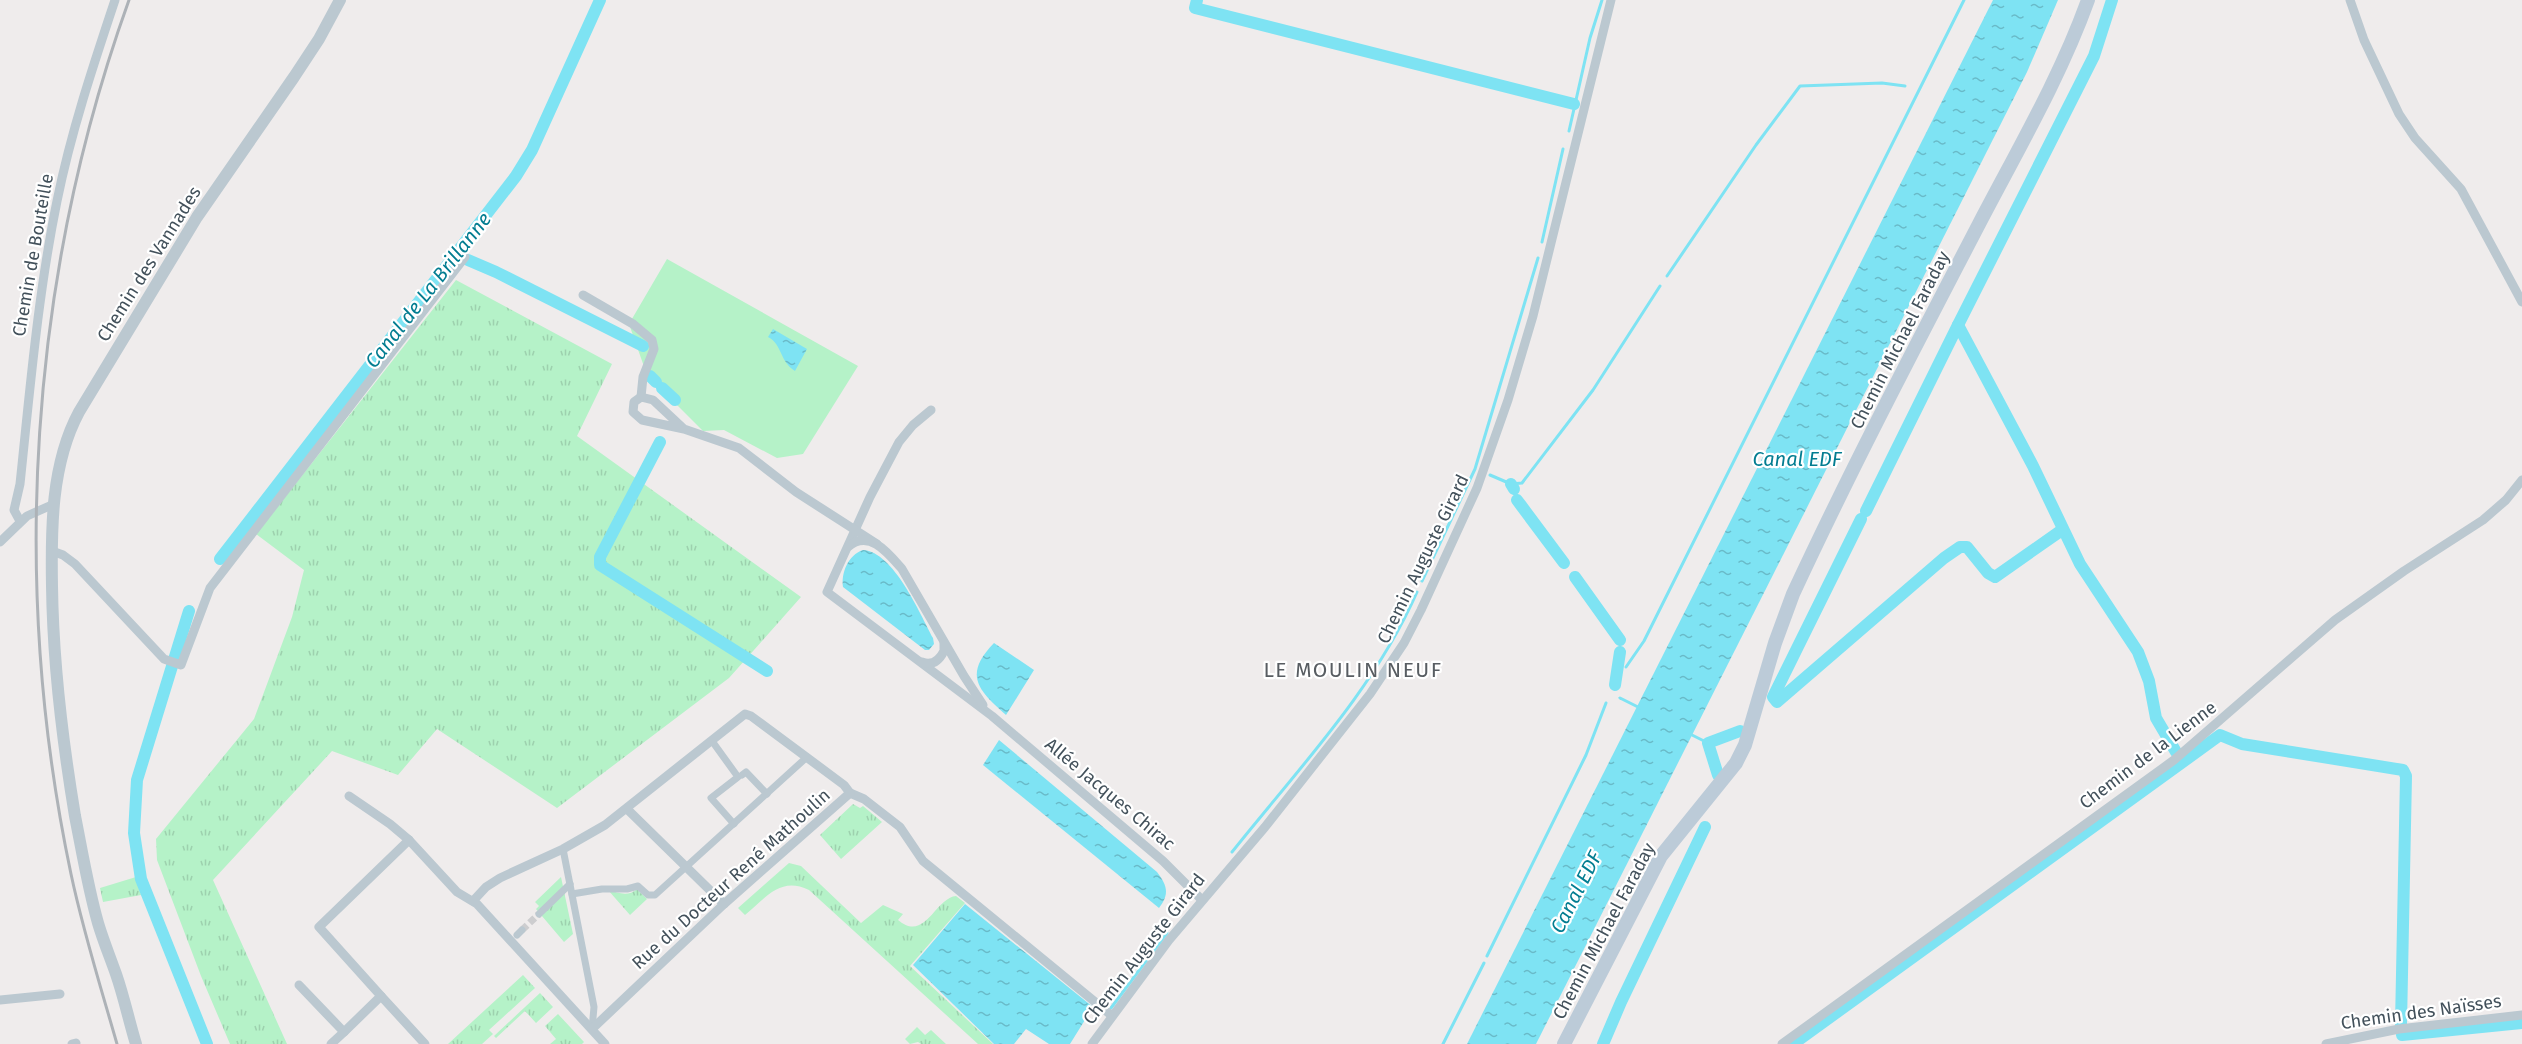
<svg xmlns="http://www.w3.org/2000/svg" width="2522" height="1044" font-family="'Fira Sans',sans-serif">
<defs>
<pattern id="grass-tufts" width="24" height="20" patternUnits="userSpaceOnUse" patternTransform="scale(1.5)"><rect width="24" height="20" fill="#b5f2c8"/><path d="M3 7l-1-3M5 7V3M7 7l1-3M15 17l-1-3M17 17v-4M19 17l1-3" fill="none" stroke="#9dd1ae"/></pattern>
<pattern id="water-ripples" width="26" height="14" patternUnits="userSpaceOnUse" patternTransform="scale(1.5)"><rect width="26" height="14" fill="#7ee3f3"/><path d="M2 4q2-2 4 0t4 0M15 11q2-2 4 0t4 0" fill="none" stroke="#69bac8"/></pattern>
</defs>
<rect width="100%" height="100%" fill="#efecec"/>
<g fill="url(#grass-tufts)">
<path d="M456,280L612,364L577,436L801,597L729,678L557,808L437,729L398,775L332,751L213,880L287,1044H230L201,976L157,860L156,839L254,719L292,617L304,570L256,534Z"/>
<path d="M853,804L860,808L863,806L882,822L841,859L820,835Z"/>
<path d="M789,863L801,866L861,923L883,905L903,914L898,920C925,943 935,898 956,896L965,903L910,966L993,1044H978L809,890C780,876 766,898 745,915L738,908Z"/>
<path d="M136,877L141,895L103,902L100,888Z"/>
<path d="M561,877L573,934L564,942L536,909L539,906L535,902Z"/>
<path d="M637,889L647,899L630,915L608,890C619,893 628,897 637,889Z"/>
<path d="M523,975L535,988L489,1030L493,1034L482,1044H448Z"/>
<path d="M540,993L553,1007L536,1023L525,1011L496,1038L494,1036Z"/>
<path d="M558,1014L584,1042L582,1044H550L556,1039L545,1026Z"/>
<path d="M917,1027L925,1035L931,1030L946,1044H921L918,1042L910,1044L905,1039Z"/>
</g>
<path fill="#b5f2c8" d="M667,259L858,366L803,454L777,458L724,430L703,431L647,375L629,324Z"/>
<g fill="url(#water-ripples)">
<path d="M1993,0H2058L2027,72L1536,1044H1467Z"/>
<path d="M773,329L807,349L795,371C779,361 783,345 768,337Z"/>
<path d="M863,550C894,552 920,614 933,638L934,644L929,650H925L843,587C841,573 848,555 863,550Z"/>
<path d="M994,643L1034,670L1006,715C978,690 963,675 994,643Z"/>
<path d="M999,740L1157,872C1167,885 1170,894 1159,908L983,765Z"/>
<path d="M965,904L1093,1007L1070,1044H1049L1026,1029L1014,1044H994L913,965Z"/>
</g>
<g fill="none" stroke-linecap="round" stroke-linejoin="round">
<g stroke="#7ee3f3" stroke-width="3">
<path d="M1569,131L1590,38L1602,0"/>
<path d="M1542,242L1563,149"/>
<path d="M1667,276L1756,145L1800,86L1882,83L1905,86"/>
<path d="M1490,475L1511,484L1522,483L1593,390L1660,286"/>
<path d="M1422,581L1475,469L1538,258"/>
<path d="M1626,667L1644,641L1964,0"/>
<path d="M1620,698L1640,708"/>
<path d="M1688,733L1708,743"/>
<path d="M1232,852C1298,769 1374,690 1417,592"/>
<path d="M1487,956L1586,755L1606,703"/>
<path d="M1111,1008L1167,933"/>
<path d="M1443,1044L1484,963"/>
</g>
<g stroke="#7ee3f3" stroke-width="12">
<path d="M1197,0L1195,8L1574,104"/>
<path d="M468,260L496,272L643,346"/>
<path d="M1958,325L2094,56L2112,0"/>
<path d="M650,376L656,382"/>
<path d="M662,388L675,400"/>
<path d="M660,442L600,557V565L767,671"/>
<path d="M1511,484L1514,489"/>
<path d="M1517,500L1564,563"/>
<path d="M1866,511L1958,325L2033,466L2080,564L2138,652L2149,681L2156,718L2176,752"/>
<path d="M1861,519L1773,697L1777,702L1944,558L1960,547H1967L1988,573L1995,577L2062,530"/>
<path d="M220,559L516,176L532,150L600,0"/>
<path d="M1575,577L1620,640"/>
<path d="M189,611L137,780L134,833L141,879L207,1044"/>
<path d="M1615,685L1620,652"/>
<path d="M1718,775L1708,743L1740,731"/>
<path d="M2402,1035L2522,1023"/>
<path d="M1603,1044L1621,1002L1705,827"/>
<path d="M1793,1044L2220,735L2242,744L2403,770L2406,776L2401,1024"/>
</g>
<path stroke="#cdcdcf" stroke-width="7" stroke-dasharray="7 3.5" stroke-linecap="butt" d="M522,930L539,914"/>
<g stroke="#bbc8d0" stroke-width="7">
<path d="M712,741L738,777L711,798L734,824"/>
<path d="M742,775L746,772L767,794"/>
<path d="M563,849L594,1007L592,1029"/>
<path d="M572,894L602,889H627L638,886L648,895H655L807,757"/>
<path d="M539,914L570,884"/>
<path d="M517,935L522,930"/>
</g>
<g stroke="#bbc8d0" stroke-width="9">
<path d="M2350,0L2364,40L2399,114L2415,138L2461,189L2522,302"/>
<path d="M583,295L633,324L652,340L654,349L643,377L641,397"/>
<path d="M931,410L913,425L899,442L870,497L827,592L992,716L1163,861L1202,900"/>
<path d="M684,429L653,400L641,397L634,402L633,412L642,420L684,429L739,448L796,492L877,544"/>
<path d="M20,521L14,510L20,484C30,389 38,294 57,201C71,132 93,66 115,0"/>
<path d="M0,542L27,516L54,504"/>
<path d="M848,547C869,528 889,554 902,569L964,676L983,705"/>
<path d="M52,551L63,555L75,564L164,659L181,665L210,588L465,257"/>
<path d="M922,662C932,666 939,661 944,651V643"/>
<path d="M850,793L864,799L900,827L923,861L1111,1015"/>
<path d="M349,796L390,824L409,840L457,892L477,904L605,1044"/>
<path d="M627,809L724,904"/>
<path d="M473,901L486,887L500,878L563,849L605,825L745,714L751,716L844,785L850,793"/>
<path d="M299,985L344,1032L381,996L319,927L409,840"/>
<path d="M381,996L425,1044"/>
<path d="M0,1000L60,994"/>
<path d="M592,1029L724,904L850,793"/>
<path d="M72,1044L76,1043"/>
<path d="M331,1044L344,1032"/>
<path d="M1092,1044L1169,940L1265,827L1370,694L1404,643L1421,610L1477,488L1508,400L1533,316L1611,0"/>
<path d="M1782,1044L2174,760L2335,620L2404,571L2483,520L2506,500L2522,480"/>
<path d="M2326,1044L2399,1029L2522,1015"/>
</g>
<path stroke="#bbc8d0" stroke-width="12" d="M136,1044C129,1021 124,997 116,974C110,957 103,940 98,923C88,888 82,851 75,816C62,738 53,664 52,586C51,529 51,464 79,412L197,217L294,77L319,39L340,0"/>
<path stroke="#bccbd8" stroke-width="14" d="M1564,1044L1661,856L1736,763L1745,745L1775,643L1793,594C1851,469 1915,347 1979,224C2017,151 2060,78 2088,0"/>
<path stroke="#adb2b7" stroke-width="3" d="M117,1044C101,988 83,931 71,874C10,585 29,278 129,0"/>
</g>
<g text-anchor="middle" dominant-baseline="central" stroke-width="4.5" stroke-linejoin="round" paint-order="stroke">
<g font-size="18" fill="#43515b" stroke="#fff">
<text transform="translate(33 255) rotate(-80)">Chemin de Bouteille</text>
<text transform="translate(149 264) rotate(-58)">Chemin des Vannades</text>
<text transform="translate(1900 340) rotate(-63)">Chemin Michael Faraday</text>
<text transform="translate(1423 559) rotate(-64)">Chemin Auguste Girard</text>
<text transform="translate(2148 755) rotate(-37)">Chemin de la Lienne</text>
<text transform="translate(1110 794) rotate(40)">Allée Jacques Chirac</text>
<text transform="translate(731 879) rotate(-42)">Rue du Docteur René Mathoulin</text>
<text transform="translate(1604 931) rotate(-62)">Chemin Michael Faraday</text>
<text transform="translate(1144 949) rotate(-52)">Chemin Auguste Girard</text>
<text transform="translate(2421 1012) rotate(-8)">Chemin des Naïsses</text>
</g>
<g font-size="20" font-style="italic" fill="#037d91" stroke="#fff">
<text transform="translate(428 290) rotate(-52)">Canal de La Brillanne</text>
<text x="1797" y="459">Canal EDF</text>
<text transform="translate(1576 892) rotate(-63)">Canal EDF</text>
</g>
<g font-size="21" letter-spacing="1.5" fill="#585d62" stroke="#fff">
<text x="1353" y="670">LE MOULIN NEUF</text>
</g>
</g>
</svg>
